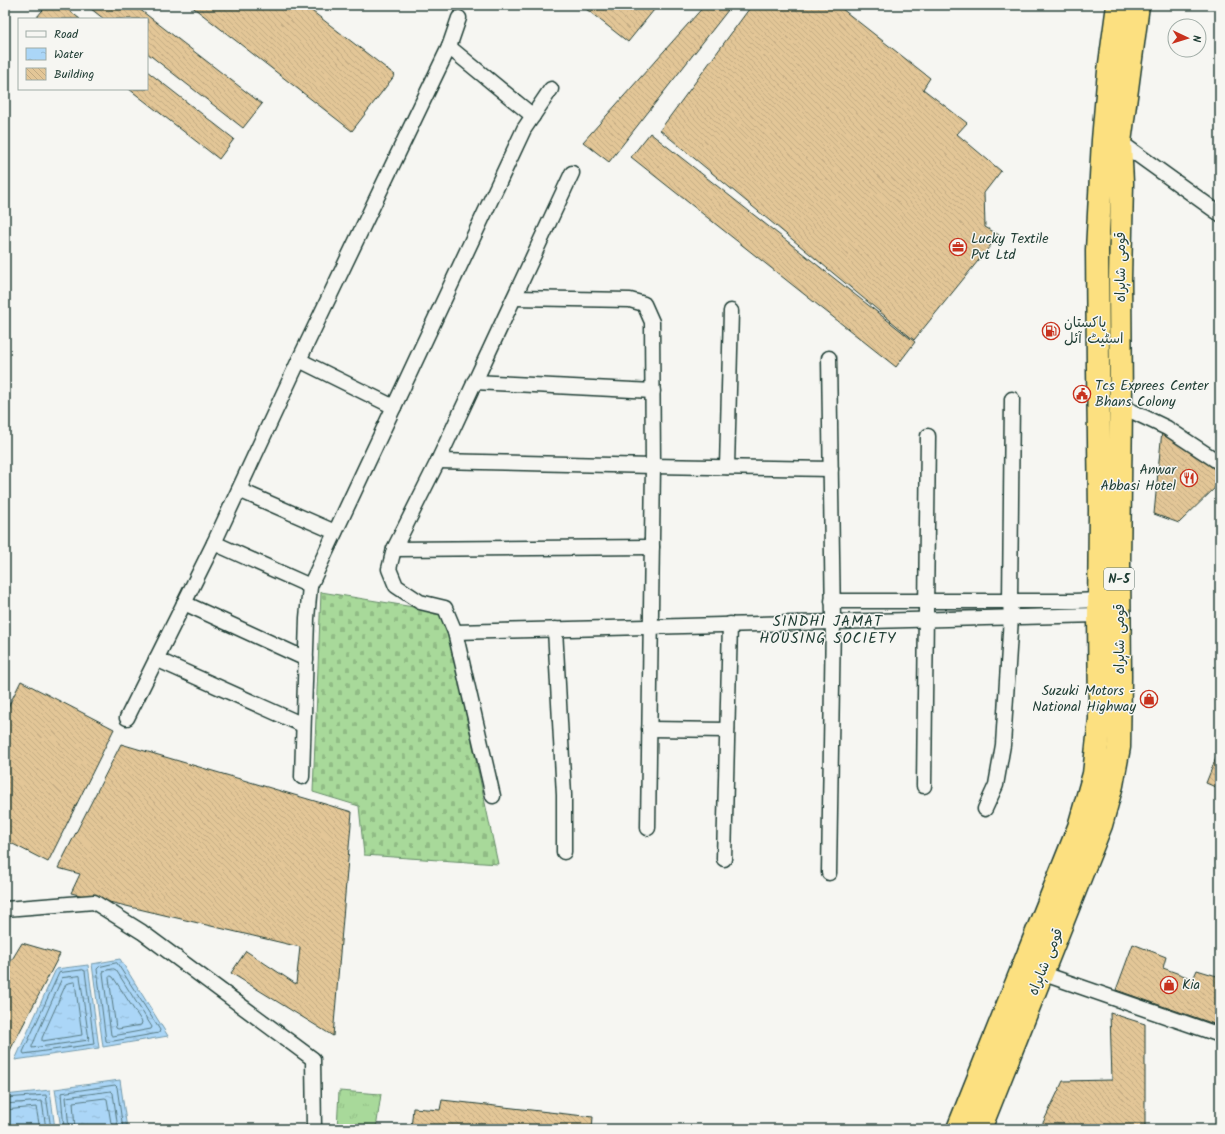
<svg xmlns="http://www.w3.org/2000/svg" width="1225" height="1134" font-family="Kalam,'Playpen Sans Arabic',sans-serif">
<defs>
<pattern id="grass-tufts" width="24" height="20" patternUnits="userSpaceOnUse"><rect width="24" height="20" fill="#a8d99a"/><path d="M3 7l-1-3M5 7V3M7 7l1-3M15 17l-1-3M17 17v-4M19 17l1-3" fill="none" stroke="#90bb85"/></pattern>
<pattern id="cemetery-stones" width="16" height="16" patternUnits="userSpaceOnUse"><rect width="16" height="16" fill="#a8d99a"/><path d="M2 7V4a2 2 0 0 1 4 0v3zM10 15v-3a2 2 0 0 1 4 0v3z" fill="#90bb85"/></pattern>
<pattern id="water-ripples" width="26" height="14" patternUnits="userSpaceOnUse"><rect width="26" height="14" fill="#abd6f7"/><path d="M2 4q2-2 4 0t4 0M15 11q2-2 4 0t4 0" fill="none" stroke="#93b9d4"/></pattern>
<pattern id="building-back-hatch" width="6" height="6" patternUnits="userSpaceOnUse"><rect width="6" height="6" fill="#e3c697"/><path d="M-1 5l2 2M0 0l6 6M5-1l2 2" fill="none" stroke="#c2ab83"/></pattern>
</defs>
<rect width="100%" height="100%" fill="#f6f6f2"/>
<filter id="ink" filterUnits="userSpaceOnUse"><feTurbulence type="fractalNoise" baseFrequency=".025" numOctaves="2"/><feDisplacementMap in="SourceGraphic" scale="8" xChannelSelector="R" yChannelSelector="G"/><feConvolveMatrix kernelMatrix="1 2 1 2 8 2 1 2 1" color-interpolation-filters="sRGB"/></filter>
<g filter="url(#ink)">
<path fill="url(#grass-tufts)" stroke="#648b67" d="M339,1091L381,1094L376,1129H337Z"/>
<path fill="url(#cemetery-stones)" stroke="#648b67" d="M321,592L438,611L446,619L498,864L364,855L359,806L313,792Z"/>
<g fill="url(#water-ripples)" stroke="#7399a9">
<path d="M120,959L168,1036L103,1047L92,964Z"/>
<path d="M88,965L99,1048L15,1060L56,969Z"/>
<path d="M120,1080L127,1129H61L55,1089Z"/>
<path d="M50,1090L55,1129H5V1095Z"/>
</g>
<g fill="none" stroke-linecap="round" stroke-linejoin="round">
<g stroke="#577a82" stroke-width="1">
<path d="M117,963L160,1030L159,1033L108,1042L106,1041L97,969L99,967Z"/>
<path d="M114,969L116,970L152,1027L151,1029L113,1036L111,1035L103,973L104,971Z"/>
<path d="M83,970L85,971L94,1044L24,1054L23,1052L59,973Z"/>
<path d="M80,976L89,1040L32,1048V1046L62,978Z"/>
<path d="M111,976L113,977L142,1022L141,1025L118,1029L116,1028L109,978Z"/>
<path d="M75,982L82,1035L42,1041V1038L66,984Z"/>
<path d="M5,1098L46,1095L51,1129"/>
<path d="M5,1104L42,1101L46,1129"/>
<path d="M5,1110L36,1107L40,1129"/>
<path d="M64,1129L61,1093L115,1085L117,1087L123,1129"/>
<path d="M69,1129L66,1097L111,1091L113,1093L118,1129"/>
<path d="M75,1129L73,1102L105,1098L107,1099L112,1129"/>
</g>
</g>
<g fill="url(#building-back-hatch)" stroke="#1f3d34">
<path d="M47,5H62L80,19H40L37,17Z"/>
<path d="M86,5H134L262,104L243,128L147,53V19H104Z"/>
<path d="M190,5H304L395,75L352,131Z"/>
<path d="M581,5H658L628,42Z"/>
<path d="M705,5H732L609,162L583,142Z"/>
<path d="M752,5H837L930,78L923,89L967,123L957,134L1001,171L984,193L985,227L999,235L914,340L660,130Z"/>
<path d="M147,71L234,139L219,159L129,89H147Z"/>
<path d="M650,133L915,342L896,367L631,157Z"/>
<path d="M1162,430L1220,472V483L1179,523L1154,514Z"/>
<path d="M21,681L114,729L48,862L5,840V713Z"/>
<path d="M121,744L352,812L333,1036L231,973L246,951L296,984L300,947L71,893L80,874L58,868Z"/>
<path d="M1220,748V789L1206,783Z"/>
<path d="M22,943L60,954L5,1060V971Z"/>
<path d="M1133,944L1166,957L1163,968L1193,979L1197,970L1220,977V1026L1116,990Z"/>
<path d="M1110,1013L1145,1024V1129H1040L1063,1081L1112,1080Z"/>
<path d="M442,1100L593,1117L592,1129H411L413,1108L440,1110Z"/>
</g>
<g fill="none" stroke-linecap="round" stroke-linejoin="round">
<defs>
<g id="minor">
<path d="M449,47L533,116"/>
<path d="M1120,142L1220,214"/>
<path d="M514,298L630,300L644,304L652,322L653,466L648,828"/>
<path d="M829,358L833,621L829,873"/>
<path d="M299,360L394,407"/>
<path d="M474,382L653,391"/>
<path d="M1121,406L1167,428L1220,463"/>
<path d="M438,461L653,466L831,469"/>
<path d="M727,467L731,311"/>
<path d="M239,490L335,532"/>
<path d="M214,543L310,586"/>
<path d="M394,549L652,547"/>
<path d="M832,601H1074L1099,600"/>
<path d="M184,603L306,659"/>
<path d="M555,629L564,795V852"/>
<path d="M455,632L1099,615"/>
<path d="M156,659L303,725"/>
<path d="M127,718L214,543L299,360L449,47L459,18"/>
<path d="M649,729L727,730"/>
<path d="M302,777L307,618L310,586L524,129L551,89"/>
<path d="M924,786L928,436"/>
<path d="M493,796L455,632L445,608L420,602L396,586L389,569L394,549L438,461L572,173"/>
<path d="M985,809L996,785L1003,745L1011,617L1010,601L1012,399"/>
<path d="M724,859L730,624"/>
<path d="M5,909L94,902L142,932L313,1059L314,1129"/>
<path d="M1041,973L1220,1035"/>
</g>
<g id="trunk">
<path d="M958,1129L1079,827L1094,774L1100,719L1099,615L1100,510L1098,368L1097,250L1103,140L1109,71L1118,5"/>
<path d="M980,1129L1101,825L1112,785L1119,747L1120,677L1119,563L1121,406L1120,280L1122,183L1120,142L1138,5"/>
</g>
</defs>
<use href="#minor" stroke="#1f3d34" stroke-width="17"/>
<use href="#trunk" stroke="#1f3d34" stroke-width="25"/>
<use href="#minor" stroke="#f6f6f2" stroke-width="14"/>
<use href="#trunk" stroke="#fce080" stroke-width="22"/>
</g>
</g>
<defs>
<symbol id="office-ring" viewBox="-11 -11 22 22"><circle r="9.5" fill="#f6f6f2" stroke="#c8321e" stroke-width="1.5"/><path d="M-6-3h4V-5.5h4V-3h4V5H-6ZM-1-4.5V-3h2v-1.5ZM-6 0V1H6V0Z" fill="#c8321e"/></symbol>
<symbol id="fuel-ring" viewBox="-11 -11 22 22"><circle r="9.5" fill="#f6f6f2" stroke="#c8321e" stroke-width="1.5"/><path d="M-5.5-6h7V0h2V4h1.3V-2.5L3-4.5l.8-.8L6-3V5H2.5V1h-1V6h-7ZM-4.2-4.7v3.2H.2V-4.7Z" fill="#c8321e"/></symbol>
<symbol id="civic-ring" viewBox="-11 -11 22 22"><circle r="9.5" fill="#f6f6f2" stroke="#c8321e" stroke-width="1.5"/><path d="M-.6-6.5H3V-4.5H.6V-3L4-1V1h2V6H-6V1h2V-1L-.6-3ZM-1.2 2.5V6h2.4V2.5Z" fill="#c8321e"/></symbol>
<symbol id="restaurant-ring" viewBox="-11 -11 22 22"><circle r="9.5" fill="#f6f6f2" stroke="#c8321e" stroke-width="1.5"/><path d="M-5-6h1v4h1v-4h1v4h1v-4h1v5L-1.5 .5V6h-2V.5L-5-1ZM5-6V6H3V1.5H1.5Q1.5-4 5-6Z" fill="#c8321e"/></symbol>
<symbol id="shop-ring" viewBox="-11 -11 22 22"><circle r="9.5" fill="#f6f6f2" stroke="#c8321e" stroke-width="1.5"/><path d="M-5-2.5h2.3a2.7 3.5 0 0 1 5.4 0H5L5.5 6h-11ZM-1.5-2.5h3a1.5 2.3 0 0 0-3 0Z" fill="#c8321e"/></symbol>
</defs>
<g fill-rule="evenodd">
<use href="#office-ring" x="948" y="237" width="20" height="20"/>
<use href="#fuel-ring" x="1041" y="321" width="20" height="20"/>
<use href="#civic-ring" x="1072" y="384" width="20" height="20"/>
<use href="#restaurant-ring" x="1179" y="468" width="20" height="20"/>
<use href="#shop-ring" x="1139" y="689" width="20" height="20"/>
<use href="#shop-ring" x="1159" y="975" width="20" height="20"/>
</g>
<g text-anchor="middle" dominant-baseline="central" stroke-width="3" stroke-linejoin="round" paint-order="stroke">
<rect fill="#f6f6f2" stroke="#60746d" stroke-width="1" x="1104" y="568" width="30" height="22" rx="3"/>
<g font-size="13" font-weight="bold" fill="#1f3d34">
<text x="1119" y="579">N-5</text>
</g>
<g font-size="14" fill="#1f3d34" stroke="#f6f6f2" text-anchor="start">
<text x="971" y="239">Lucky Textile<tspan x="971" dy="16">Pvt Ltd</tspan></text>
<text x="1064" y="323">پاکستان<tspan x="1064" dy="16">اسٹیٹ آئل</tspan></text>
<text x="1095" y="386">Tcs Exprees Center<tspan x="1095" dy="16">Bhans Colony</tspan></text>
<text x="1176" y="470" text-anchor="end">Anwar<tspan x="1176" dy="16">Abbasi Hotel</tspan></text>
<text x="1136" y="691" text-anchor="end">Suzuki Motors -<tspan x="1136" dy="16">National Highway</tspan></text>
<text x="1182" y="985">Kia</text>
</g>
<g font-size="14" fill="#1f3d34" stroke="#f6f6f2">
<text transform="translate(1121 267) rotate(-90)">قومی شاہراہ</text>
<text transform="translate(1120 639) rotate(-90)">قومی شاہراہ</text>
<text transform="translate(1046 962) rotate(-68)">قومی شاہراہ</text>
</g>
<g font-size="15" letter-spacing="1" fill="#1f3d34" stroke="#f6f6f2">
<text x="828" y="622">SINDHI JAMAT<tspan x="828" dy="17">HOUSING SOCIETY</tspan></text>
</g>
</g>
<rect width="1225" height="1134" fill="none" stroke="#f6f6f2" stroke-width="20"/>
<rect x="10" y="10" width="1205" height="1114" fill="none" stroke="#1f3d34" stroke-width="1.5" filter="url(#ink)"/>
<rect x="18" y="18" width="130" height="72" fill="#f6f6f2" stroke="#a0aca6"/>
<rect x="26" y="31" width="20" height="6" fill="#f6f6f2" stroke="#a0aca6"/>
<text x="54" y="38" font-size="12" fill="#1f3d34">Road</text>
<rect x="26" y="48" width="20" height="12" fill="url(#water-ripples)" stroke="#a0aca6"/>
<text x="54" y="58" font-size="12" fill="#1f3d34">Water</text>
<rect x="26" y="68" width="20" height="12" fill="url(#building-back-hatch)" stroke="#a0aca6"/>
<text x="54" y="78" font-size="12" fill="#1f3d34">Building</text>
<g transform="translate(1187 38) rotate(94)"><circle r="19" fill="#f6f6f2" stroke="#a0aca6"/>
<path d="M0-3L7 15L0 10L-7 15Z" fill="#c8321e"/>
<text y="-6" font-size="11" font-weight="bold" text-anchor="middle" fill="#1f3d34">N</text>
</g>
</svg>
